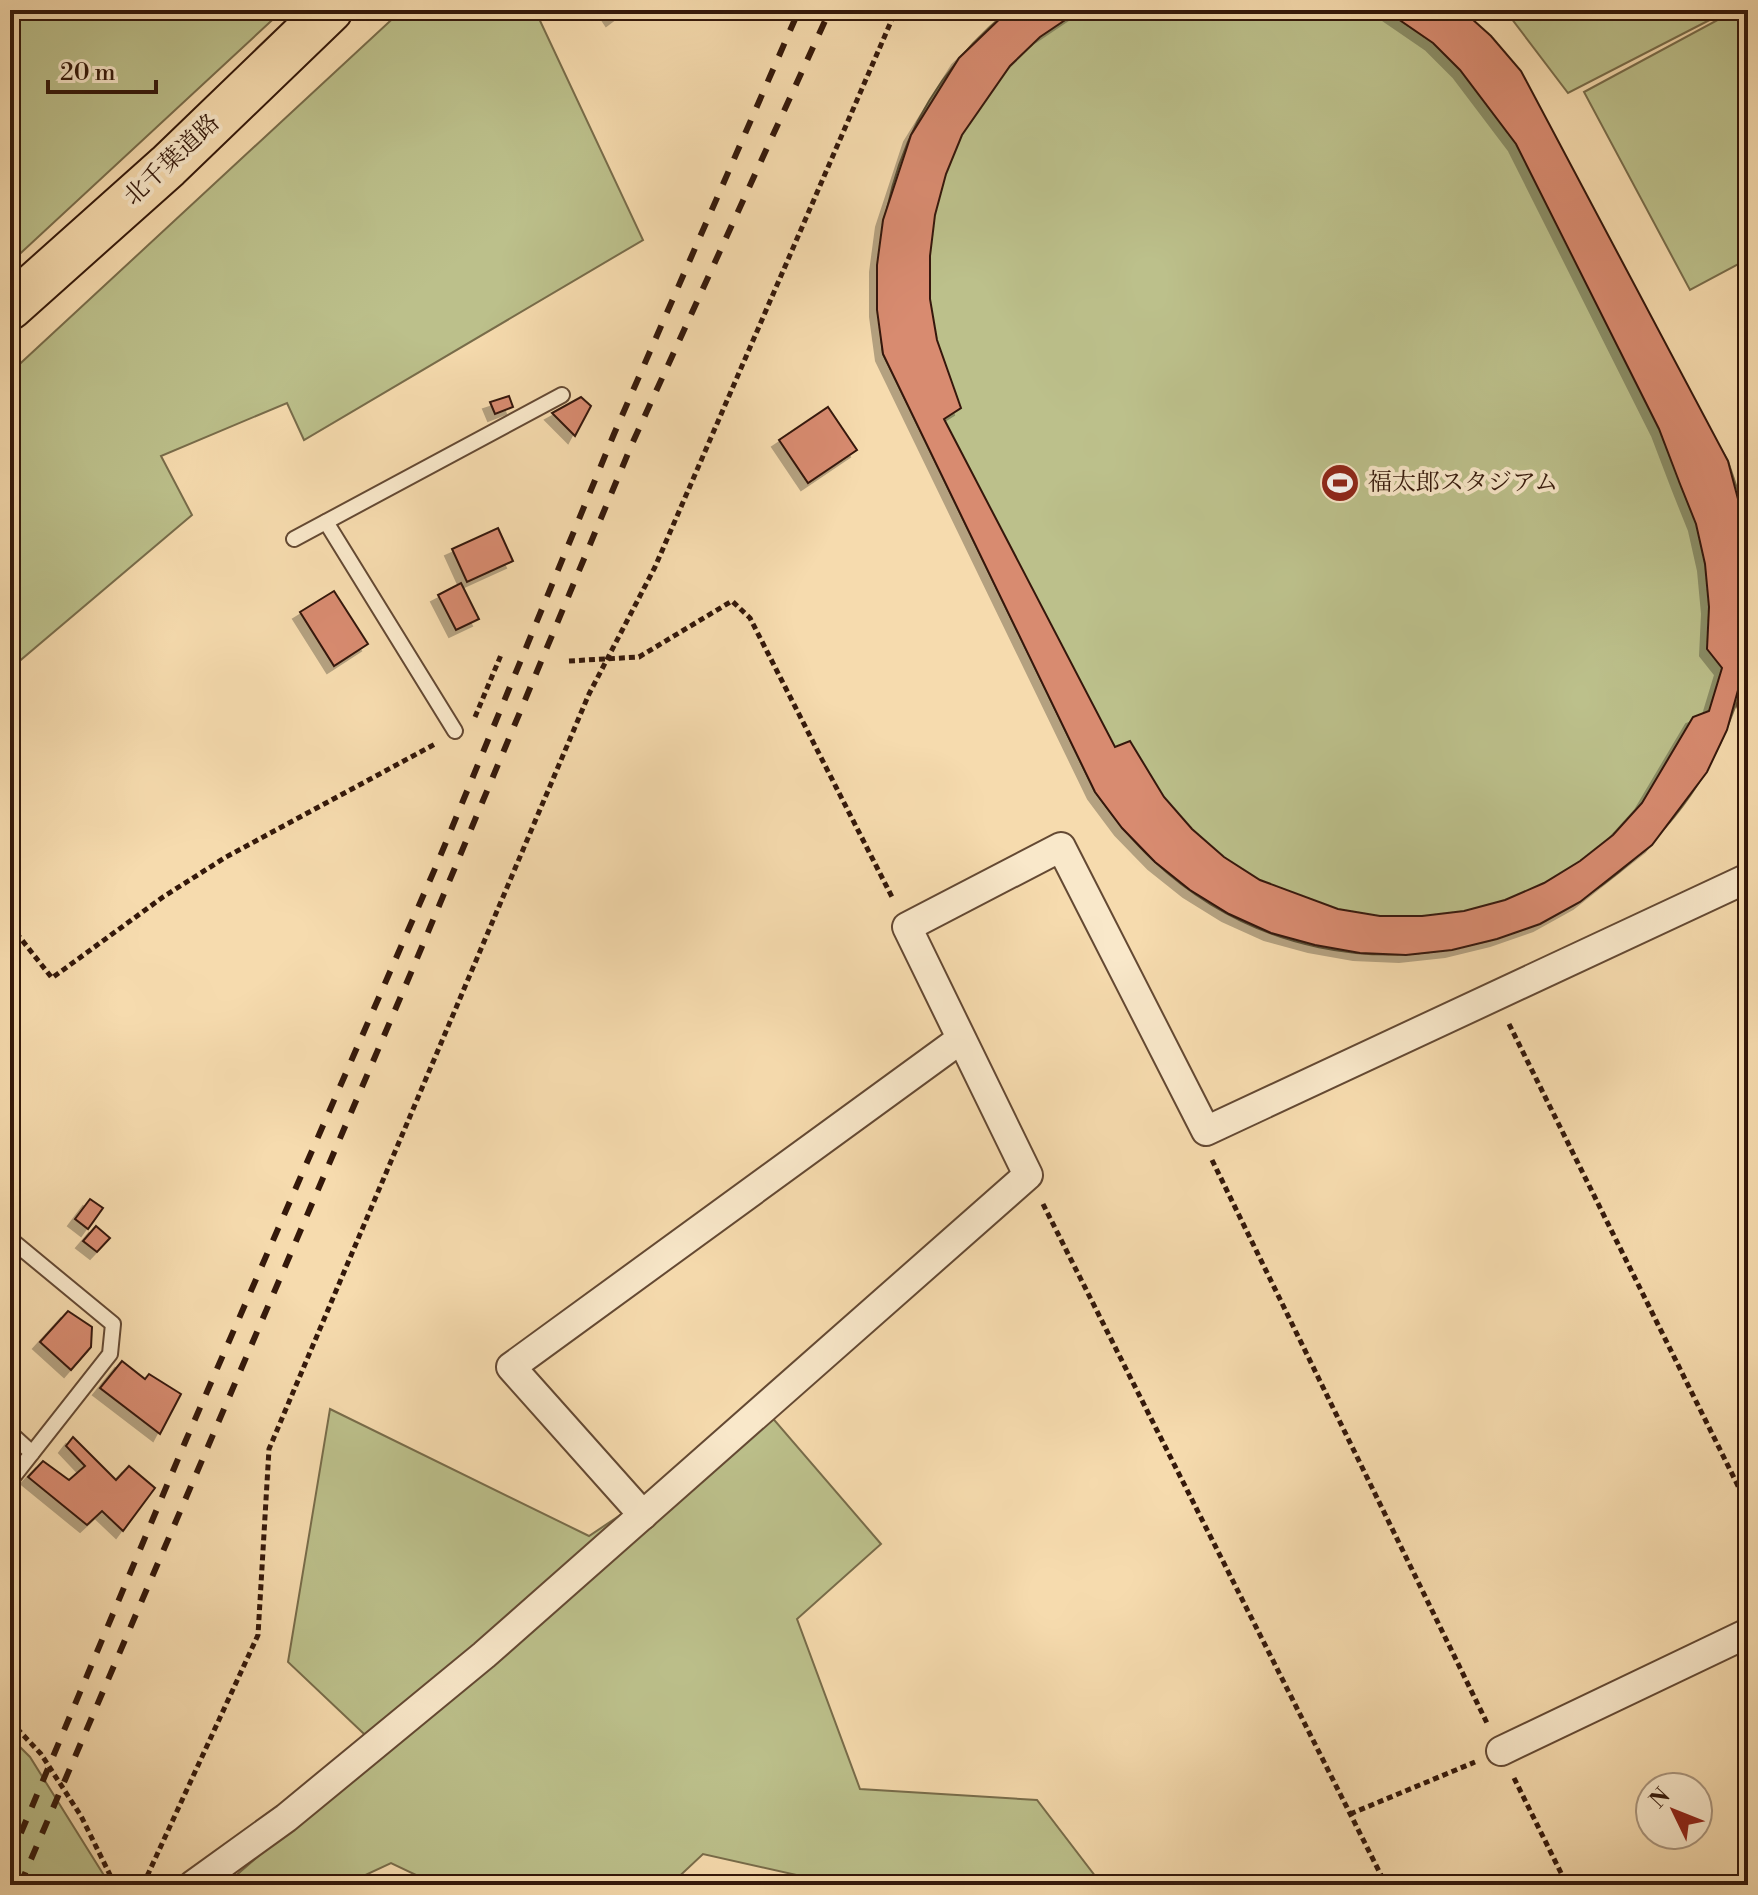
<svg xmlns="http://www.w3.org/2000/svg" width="1758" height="1895" font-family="'Libre Bodoni','Noto Serif JP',serif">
<defs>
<filter id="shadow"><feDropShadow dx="-7" dy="7" stdDeviation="0" flood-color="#0004"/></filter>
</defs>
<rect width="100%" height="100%" fill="#f6dbae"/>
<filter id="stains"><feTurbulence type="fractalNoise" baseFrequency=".0025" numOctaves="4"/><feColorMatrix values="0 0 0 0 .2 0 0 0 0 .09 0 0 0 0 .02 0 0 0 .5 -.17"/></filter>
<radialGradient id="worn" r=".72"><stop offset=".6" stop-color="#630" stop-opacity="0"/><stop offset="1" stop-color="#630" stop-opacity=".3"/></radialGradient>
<g fill="#bcc08b" stroke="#786c4a" stroke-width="2">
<path d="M10,10H283L10,263Z"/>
<path d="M402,10H535L643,240L304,440L287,403L161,456L192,515L10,669V373Z"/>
<path d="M1009,10H1462L1728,461C1736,486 1746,511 1748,537C1752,581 1753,646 1741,688C1668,941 1352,1045 1154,861C1131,840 1113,816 1095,792L883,354C866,220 901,98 1009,10Z"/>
<path d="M1505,10H1729L1568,93Z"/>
<path d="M1736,10H1748V259L1690,290L1584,92Z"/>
<path d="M330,1409L589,1536L770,1415L881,1544L797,1619L860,1789L1037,1800L1102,1885H841L703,1854L670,1885H437L391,1863L344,1885H241L233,1878L381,1750L288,1662Z"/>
<path d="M10,1737L30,1757L110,1885H10Z"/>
</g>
<g fill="#d88b70" stroke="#34180a" stroke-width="2" filter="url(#shadow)">
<path d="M607,10H625L613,19Z"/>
<path d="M1009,10H1080L1040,37L1010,66L962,135L946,174L935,215L930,256V299L937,340L961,408L944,419L1115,747L1130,741L1164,797L1192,829L1224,857L1260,880L1338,909L1380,916H1422L1464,911L1505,900L1544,883L1580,861L1613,835L1642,803L1693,717L1709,711L1722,668L1707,649L1709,607L1705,564L1696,524L1680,484L1659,429L1516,144L1460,70L1433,43L1385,10H1462L1491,36L1521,71L1728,461L1748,537V654L1727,730L1707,772L1652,845L1580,902L1540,924L1497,939L1452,950L1406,955L1360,953L1315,945L1271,933L1229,914L1190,890L1155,862L1122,828L1095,792L883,354L877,310V265L883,220L911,135L959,58Z"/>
<path d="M509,396L513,407L495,414L490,402Z"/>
<path d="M581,397L591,406L575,436L552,413Z"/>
<path d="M828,407L857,450L808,483L779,440Z"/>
<path d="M498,528L513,561L467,582L452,549Z"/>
<path d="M461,583L479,619L456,630L438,595Z"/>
<path d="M334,591L368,644L334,666L300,612Z"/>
<path d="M90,1199L103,1208L88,1229L75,1219Z"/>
<path d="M96,1226L110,1238L97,1252L83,1241Z"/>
<path d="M68,1311L92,1327L91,1347L71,1370L40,1342Z"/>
<path d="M122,1361L145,1379L149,1374L181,1394L160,1434L100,1388Z"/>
<path d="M73,1437L116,1480L129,1466L155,1488L123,1531L102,1511L87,1525L28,1477L43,1461L69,1480L85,1466L66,1446Z"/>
</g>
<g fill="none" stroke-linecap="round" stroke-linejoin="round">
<defs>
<g id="lane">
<path d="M326,522L455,731"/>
<path d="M294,539L562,395"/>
<path d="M1745,705L1748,706"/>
<path d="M10,1239L113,1324L110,1354L14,1476"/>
<path d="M10,1433L32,1453"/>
</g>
<g id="street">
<path d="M643,1515L511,1367L961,1039"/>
<path d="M1501,1751L1748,1633"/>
<path d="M193,1885L286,1818L484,1655L1028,1175L907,927L1061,847L1206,1131L1748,878"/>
</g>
<path id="highway" d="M10,307L168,166L330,10"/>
</defs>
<use href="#lane" stroke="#644933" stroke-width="18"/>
<use href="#street" stroke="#644933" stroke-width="32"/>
<use href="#highway" stroke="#34180a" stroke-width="48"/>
<g stroke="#34180a" stroke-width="5" stroke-dasharray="6 4" stroke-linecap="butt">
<path d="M569,661L639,657L732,601L750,618L893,899"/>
<path d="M475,717L501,655"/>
<path d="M10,925L52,978L163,897L226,857L437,743"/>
<path d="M1509,1024L1748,1506"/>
<path d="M1212,1160L1487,1723"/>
<path d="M1043,1204L1386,1885"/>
<path d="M10,1721L41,1754L81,1816L115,1885"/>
<path d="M1514,1778L1567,1885"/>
<path d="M1350,1814L1475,1762"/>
<path d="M143,1885L258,1635L269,1449L589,694L655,567L896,10"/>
</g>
<use href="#lane" stroke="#f9e8ca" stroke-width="14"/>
<use href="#street" stroke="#f9e8ca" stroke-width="28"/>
<use href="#highway" stroke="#f6dbae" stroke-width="44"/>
<g stroke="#34180a" stroke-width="6" stroke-dasharray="14 14" stroke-linecap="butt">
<path d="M10,1859L186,1440L437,864L614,434L799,10"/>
<path d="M20,1885L413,968L632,444L830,10"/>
</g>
</g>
<defs>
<symbol id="stadium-disc" viewBox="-11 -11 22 22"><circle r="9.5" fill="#8f2418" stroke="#f9e8ca"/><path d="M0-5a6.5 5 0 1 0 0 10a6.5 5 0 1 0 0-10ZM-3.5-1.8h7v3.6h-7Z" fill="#fff"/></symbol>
</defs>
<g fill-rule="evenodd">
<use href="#stadium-disc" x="1318" y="461" width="44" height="44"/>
</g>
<g text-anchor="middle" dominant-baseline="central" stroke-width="8" stroke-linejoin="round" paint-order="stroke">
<g font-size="24" fill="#34180a" stroke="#f9e8ca">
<text transform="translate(172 160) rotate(-43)">北千葉道路</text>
</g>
<g font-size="24" fill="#34180a" stroke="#f9e8ca" text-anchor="start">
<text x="1368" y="483">福太郎スタジアム</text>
</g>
</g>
<rect width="1758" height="1895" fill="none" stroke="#f6dbae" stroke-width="40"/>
<rect x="12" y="12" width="1734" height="1871" fill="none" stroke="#34180a" stroke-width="4"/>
<rect x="20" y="20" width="1718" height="1855" fill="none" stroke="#34180a" stroke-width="2"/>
<g transform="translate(1674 1811) rotate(313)"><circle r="38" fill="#f9e8ca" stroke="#aa957d" stroke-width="2"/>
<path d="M0-6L14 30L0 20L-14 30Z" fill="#8f2418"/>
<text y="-12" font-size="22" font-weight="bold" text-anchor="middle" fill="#34180a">N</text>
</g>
<path d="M48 80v12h108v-12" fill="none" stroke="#34180a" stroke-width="4"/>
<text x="60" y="80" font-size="24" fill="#34180a" stroke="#f9e8ca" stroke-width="6" paint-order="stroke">20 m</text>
<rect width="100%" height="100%" filter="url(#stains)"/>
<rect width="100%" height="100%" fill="url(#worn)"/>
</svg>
